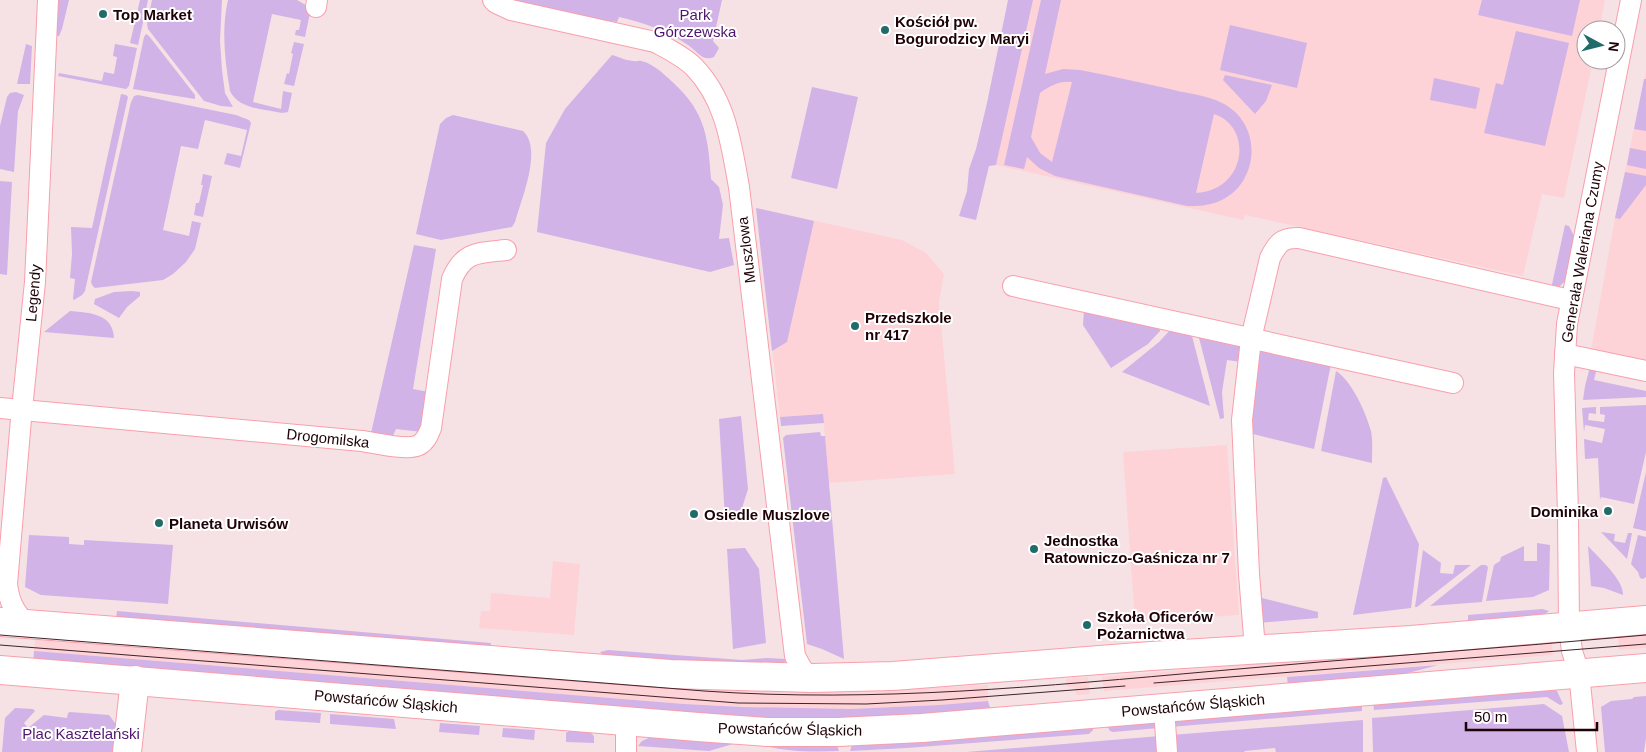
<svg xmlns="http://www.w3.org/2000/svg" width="1646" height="752" font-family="Arial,sans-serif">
<rect width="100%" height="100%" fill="#f6e2e4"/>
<g fill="#fdd3d7">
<path d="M1033,0H1605L1599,30H1586V60H1593L1564,198L1542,194L1523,276L1245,215L1243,220L996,165Z"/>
<path d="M1646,72V362L1591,350L1615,218Z"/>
<path d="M756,208L902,240L926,253L944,274L939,302L955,474L829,483L823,414L780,417Z"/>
<path d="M1227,445L1239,615L1135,622L1123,452Z"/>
<path d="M553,561L580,564L574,635L479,628L481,611H490L491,593L550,598Z"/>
<path d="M1646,631V648L1619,650L1618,633Z"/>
<path d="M36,633L890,690L988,685V701L939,705L850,709H797L684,704L34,651Z"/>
<path d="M1551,638L1553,655L1104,691L1102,677Z"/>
<path d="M1088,677L1090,694L1076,695L1075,687H1067L1066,679Z"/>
</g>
<g fill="#d1b3e7" fill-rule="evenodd">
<path d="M54,0H69L62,29L59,36H51Z"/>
<path d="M140,0H148L138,45L130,43Z"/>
<path d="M152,0H222L220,41L222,70L225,93L233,107L221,106L204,101L148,29L147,24Z"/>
<path d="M228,0H297L311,8L305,37L295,35L296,30H299L301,20L272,14L253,102L281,109L283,91L292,93L288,112L282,113C264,109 238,109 230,91C225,61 221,30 228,0Z"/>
<path d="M509,0H722L713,41L719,48L714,57C702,62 697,51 688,45C666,30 644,23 619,17L617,22L581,17Z"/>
<path d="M1008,0H1033L996,165L989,166L976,220L959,216L967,191L969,169L976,149L987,103Z"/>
<path d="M1041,0H1061L1045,74L1063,69L1080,70C1112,76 1143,83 1174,90C1189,94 1207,95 1222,103C1251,117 1260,153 1243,181C1230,201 1210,207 1187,206L1055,176L1039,168L1027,157L1024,169L1004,165ZM1071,82H1072L1052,162L1040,153L1031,137L1040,93C1050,86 1059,81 1071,82ZM1214,114C1254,127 1246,191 1196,193Z"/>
<path d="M1482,0H1580L1572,36L1478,15Z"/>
<path d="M1230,25L1307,43L1297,88L1220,70Z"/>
<path d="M1516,31L1569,43L1545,146L1484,133L1496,83L1503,85Z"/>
<path d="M146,34L149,36L195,95V99L133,89L144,37Z"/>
<path d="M294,42L304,44L294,86L284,84L287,73L289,74L293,54L291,53Z"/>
<path d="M26,44L32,46L30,84H17Z"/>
<path d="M115,44L137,48L129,86L126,89L58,76L59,73L102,81L104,72L114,74L117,57L113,56Z"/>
<path d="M612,55C619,57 627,61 634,61C636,62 639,60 641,61C649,62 661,71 667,77C704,109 708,132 711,179L719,187L723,205L719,239L729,238L734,265L710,272L537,232L546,143L565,109Z"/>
<path d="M1225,75L1272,85L1266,101L1255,114L1223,80Z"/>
<path d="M1434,78L1480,88L1476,109L1430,100Z"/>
<path d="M1644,79H1646V131L1634,129Z"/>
<path d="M812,87L858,97L837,189L791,178Z"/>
<path d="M16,92L24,95L18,111L14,172L0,169V126L7,97L10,93Z"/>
<path d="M121,94L126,95L128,97L85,291L82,295L74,300L73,299L75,279L70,278L72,254L71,227L92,228Z"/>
<path d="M138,95L236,115L249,120L251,123L240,168L224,164L227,153L241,156L247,130L205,120L198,149L181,146L163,230L189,236L192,221L201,223L195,249L186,262L173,274L163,280L95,288L92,285L91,282L131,102L134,96Z"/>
<path d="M453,115L523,131C543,149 521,200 515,222L512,227L441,240L416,234L440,124L446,118Z"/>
<path d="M1630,148L1646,151V169L1627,165Z"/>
<path d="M1625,172L1646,176V185L1620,219L1615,218Z"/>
<path d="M203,174L212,176L203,217L194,215L196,203H199L203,185H201Z"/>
<path d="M0,181L12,182L7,275L0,274Z"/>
<path d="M756,208L814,221L787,342L772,351Z"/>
<path d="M1565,225L1569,226L1574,236L1566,280L1558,288L1551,289Z"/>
<path d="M414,245L436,249L413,389L429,392L422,432L396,429L390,442L371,433Z"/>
<path d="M132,291L140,292V296L127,307L119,318L94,304L95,299L114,292Z"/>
<path d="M1084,310L1159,325L1160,331L1148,344L1111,368L1083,325Z"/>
<path d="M70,311C89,313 113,313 114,338L44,332Z"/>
<path d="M1172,328L1191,332L1210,406L1122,372L1159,342Z"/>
<path d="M1198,334L1234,343L1240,347L1241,362L1227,360L1222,392L1224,418L1220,419Z"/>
<path d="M1270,349L1331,364L1314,449L1249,433L1250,368L1261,351Z"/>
<path d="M1590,367L1597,368L1594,380L1646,391V397L1583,400L1585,386Z"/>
<path d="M1336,371C1352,381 1366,413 1371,431C1373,442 1372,452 1372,463L1321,451Z"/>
<path d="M1646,405V452L1634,504L1601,497L1600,500L1598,458L1585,459L1584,439L1602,443L1605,429L1585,425L1584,432L1582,408L1596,407V414L1589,413L1588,420L1604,422L1605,415L1600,414V407Z"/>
<path d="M823,414L824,423L781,426L780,417Z"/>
<path d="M741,416L748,489L739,518H725L719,419Z"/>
<path d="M820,432L821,436H825L844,659L822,649L807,644L783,438L786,435Z"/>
<path d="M1646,472V531L1633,528Z"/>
<path d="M1386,477L1419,544L1411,608L1353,615L1383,478Z"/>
<path d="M1601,532L1615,534L1614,541L1625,543L1628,533H1632L1627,559Z"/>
<path d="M29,535L69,537V544L84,545V540L173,545L168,604L41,595L25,587Z"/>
<path d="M1638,535L1646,537V577L1643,579L1640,578L1638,572L1631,564Z"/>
<path d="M1537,543L1550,545L1549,590L1533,597L1486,601L1494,565L1500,561L1501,557L1524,546V561H1537Z"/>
<path d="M1588,546C1598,557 1624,580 1623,595L1604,588L1591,586Z"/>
<path d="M745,548L759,569L766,643L733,649L727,549Z"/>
<path d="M1423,550L1441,563L1440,573L1453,574L1455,565H1471L1417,607H1415Z"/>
<path d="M1481,565H1486L1488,567L1482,602L1430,606Z"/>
<path d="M1254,589H1261L1262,598L1318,612V618L1258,623Z"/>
<path d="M1542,609L1549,611L1541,617L1468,623V615Z"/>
<path d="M117,611L491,643L490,649L116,618Z"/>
<path d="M608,650L742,660L767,658L786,659L783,665H733L603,655L600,652Z"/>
<path d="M34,651L684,704L743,707L850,709L939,705L988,701L991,711L805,722L33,663Z"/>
<path d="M1438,665L1397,676L1288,686L1287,677Z"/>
<path d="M1550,688L1557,691L1563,704L1560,705L1547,697L1374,710L1373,702Z"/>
<path d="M1646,696V738L1644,752H1605L1601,707L1611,701L1632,699L1634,697Z"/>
<path d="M1362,703V711L1170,727L1172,721Z"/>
<path d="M1544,704L1562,716L1569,752H1373L1372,718Z"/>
<path d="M15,708L33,709L35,711L24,723L28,728L44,715L67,718L68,713L70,712L109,715L115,723L117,724L116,752H2L5,718Z"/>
<path d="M278,710L321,713L320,723L275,720V712Z"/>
<path d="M330,714L394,719L396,729L330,724Z"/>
<path d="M1363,720V752H1276L1275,748L1245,751L1244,752H1171V735Z"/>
<path d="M1153,722L1159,728L1113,732L1110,731L1107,726Z"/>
<path d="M440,723L480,726L479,735L439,732Z"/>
<path d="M1093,725V730L1089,734L907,748L850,751L852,745Z"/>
<path d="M503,728L535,730L534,740L502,737Z"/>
<path d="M570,730L590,732L594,736V743L566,742V733Z"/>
<path d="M1160,736L1161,752H966Z"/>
<path d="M651,737L732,743L733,744L709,751L638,746L642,741Z"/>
<path d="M837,745L839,751C815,752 788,752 766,746Z"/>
</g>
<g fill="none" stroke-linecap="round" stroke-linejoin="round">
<defs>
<g id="street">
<path d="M493,0L496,3L511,10L655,42C668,49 683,56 694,67C726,100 731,143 739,187L795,656L802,669L812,678"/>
<path d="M316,7L317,0"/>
<path d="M1013,286L1453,383"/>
<path d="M1565,354L1646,371"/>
<path d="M0,408L362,441C376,443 408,451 419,445C426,441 428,435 431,428L452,279C464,251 478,253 506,250"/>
<path d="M26,623C14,612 9,601 7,584L21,419L35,282L48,0"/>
<path d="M1255,649L1249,574L1242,420L1251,339L1270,258C1277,244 1282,237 1299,238L1570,300"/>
<path d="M1164,708L1167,752"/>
<path d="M626,721V752"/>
<path d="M1587,752L1579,673L1572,651L1569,627L1568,514L1564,373L1567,324L1631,0"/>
</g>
<g id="secondary">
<path d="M0,622L670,674L812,678L893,676L1151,656L1411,640L1646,620"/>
<path d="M0,670L698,727L767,732H838L922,728L1646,668"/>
<path d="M127,752L135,680"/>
</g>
</defs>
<use href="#street" stroke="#f99fab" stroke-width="22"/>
<use href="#secondary" stroke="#f99fab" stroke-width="30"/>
<use href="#street" stroke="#fff" stroke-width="20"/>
<use href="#secondary" stroke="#fff" stroke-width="28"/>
<g stroke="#3e2328" stroke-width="1">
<path d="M0,635L704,691C875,703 1045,686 1215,671C1359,658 1503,648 1646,635"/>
<path d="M0,645L738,703L866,704L942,700L1125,686"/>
<path d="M1154,683L1646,644"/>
</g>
</g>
<g fill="#216c69" stroke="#fff" stroke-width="2">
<circle cx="103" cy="14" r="5"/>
<circle cx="885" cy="30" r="5"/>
<circle cx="855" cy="326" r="5"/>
<circle cx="1608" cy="511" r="5"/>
<circle cx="694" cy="514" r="5"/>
<circle cx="159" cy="523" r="5"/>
<circle cx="1034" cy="549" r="5"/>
<circle cx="1087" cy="625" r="5"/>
</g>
<g text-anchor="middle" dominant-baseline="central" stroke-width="4" stroke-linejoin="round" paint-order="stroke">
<g font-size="15" font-weight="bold" fill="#1e0207" stroke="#fff" text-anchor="start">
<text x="113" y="14">Top Market</text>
<text x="895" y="21">Kościół pw.<tspan x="895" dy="17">Bogurodzicy Maryi</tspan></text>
<text x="865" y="317">Przedszkole<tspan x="865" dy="17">nr 417</tspan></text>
<text x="1598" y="511" text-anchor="end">Dominika</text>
<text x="704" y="514">Osiedle Muszlove</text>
<text x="169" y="523">Planeta Urwisów</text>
<text x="1044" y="540">Jednostka<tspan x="1044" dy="17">Ratowniczo-Gaśnicza nr 7</tspan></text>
<text x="1097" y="616">Szkoła Oficerów<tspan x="1097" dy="17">Pożarnictwa</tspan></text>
</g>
<g font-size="15" fill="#4f146d" stroke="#fff">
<text x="695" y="14">Park<tspan x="695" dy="17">Górczewska</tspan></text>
<text x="81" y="733">Plac Kasztelański</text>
</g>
<g font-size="15" fill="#1e0207" stroke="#fff">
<text transform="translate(746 250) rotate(-97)">Muszlowa</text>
<text transform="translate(1582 252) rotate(-80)">Generała Waleriana Czumy</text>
<text transform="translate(33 293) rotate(-85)">Legendy</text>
<text transform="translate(328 438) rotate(6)">Drogomilska</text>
<text transform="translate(386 701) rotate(5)">Powstańców Śląskich</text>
<text transform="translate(1193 705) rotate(-5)">Powstańców Śląskich</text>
<text transform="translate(790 729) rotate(1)">Powstańców Śląskich</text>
</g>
</g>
<g transform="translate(1601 45) rotate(97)"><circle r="24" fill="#ffffff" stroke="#a59a9c"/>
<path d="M0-4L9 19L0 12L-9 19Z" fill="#216c69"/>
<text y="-8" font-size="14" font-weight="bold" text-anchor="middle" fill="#1e0207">N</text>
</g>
<path d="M1466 722v8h131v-8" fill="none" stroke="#1e0207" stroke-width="2.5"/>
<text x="1474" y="722" font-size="15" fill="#1e0207" stroke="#ffffff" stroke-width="4" paint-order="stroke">50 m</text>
</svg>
